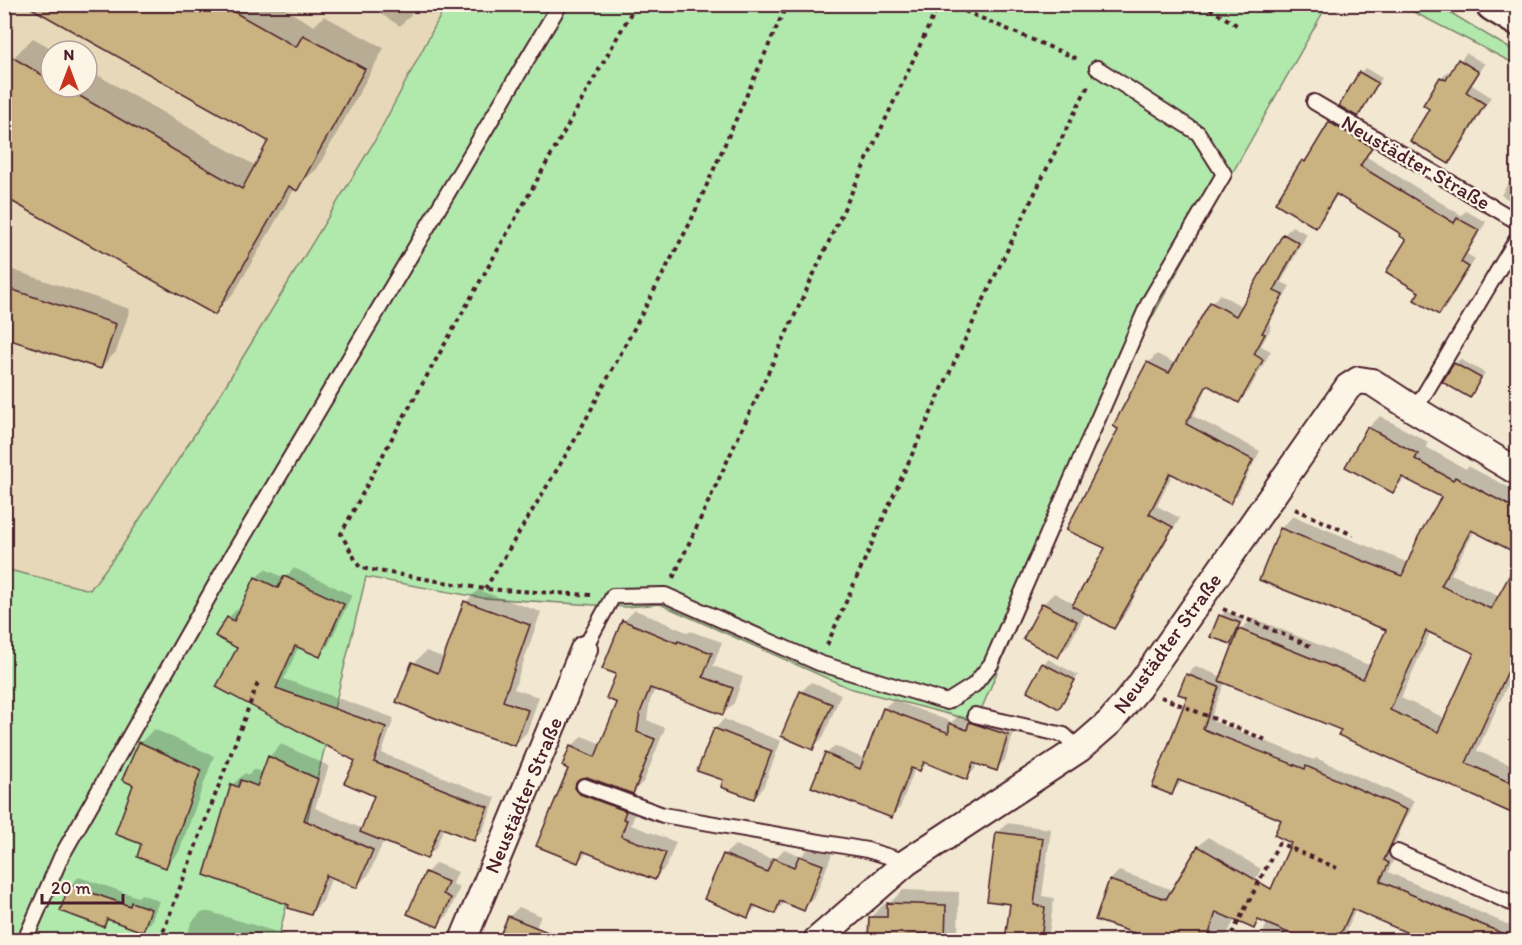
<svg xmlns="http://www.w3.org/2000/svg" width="1522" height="945" font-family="Itim,sans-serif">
<rect width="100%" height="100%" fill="#f2e8d1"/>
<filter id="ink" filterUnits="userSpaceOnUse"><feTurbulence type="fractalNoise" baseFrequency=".0167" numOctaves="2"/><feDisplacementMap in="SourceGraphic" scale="12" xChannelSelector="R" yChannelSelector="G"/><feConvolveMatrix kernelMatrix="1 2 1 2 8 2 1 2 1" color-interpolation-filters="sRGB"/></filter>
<g filter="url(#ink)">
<path fill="#e6d8b9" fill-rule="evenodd" d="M5,5H446L374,142L213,406L121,548L90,590L5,569ZM51,51H87V87H51Z"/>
<g fill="#b1e9ad" stroke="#7e846c" stroke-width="1.5">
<path d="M446,5H1327L1198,234L1131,356L981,710L970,708L967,719L849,688L660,604L627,607L483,598L366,577L278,940H5V569L90,590L121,548L213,406L374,142Z"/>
<path d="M1400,5H1438L1517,53V65Z"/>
</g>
<g fill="#0003" fill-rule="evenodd">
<path d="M27,4H276L314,26L324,16L384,48L317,169L295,188L234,293L214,313L13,58L33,38L56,51H51V87H87V69L256,166L271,140Z"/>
<path d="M365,4H417L410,16L400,26Z"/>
<path d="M1466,53L1485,64L1472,85L1491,97L1456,155L1449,162L1431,108L1441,78L1448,71L1452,73Z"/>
<path d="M1365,68L1382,78L1358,116L1360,73Z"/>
<path d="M1338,115L1379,138L1367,157L1461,215L1466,211L1486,222L1467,254L1475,259L1447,306L1439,314L1421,292L1408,240L1403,233L1338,194L1323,218L1316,226L1303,161L1312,154L1331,122Z"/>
<path d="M1518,167V205L1501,195Z"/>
<path d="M4,222H8L12,245L4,252Z"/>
<path d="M1292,226L1307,234L1281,282L1290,286L1269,324L1272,326L1261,346L1271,351L1248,392L1239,401L1209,384L1193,416L1260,451L1238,494L1229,502L1173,473L1157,506L1180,518L1122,619L1113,627L1086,612L1068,646L1057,656L1025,638L1044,603L1054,593L1075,604L1107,547L1120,428L1148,363L1157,354L1176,364L1212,303L1220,294L1243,307L1284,235Z"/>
<path d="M4,267L130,309L116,352L100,368L4,336Z"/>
<path d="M1518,336V352L1510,348Z"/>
<path d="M1460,359L1485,373L1470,396L1455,364Z"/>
<path d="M1380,416L1428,442L1426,447L1466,469L1468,466L1518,492V553L1475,530L1451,574L1500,596L1518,563V662L1477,751L1518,768V815L1343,729L1225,682L1210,720L1314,760L1316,758L1414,801L1391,852L1396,854L1388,872L1518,929V940H1428L1356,909L1342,940H1309L1288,932L1284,940H1260L1280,892L1293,842L1283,819L1183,780L1172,793L1189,697L1187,675L1196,666L1222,677L1239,634L1230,643L1221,616L1225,611L1244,618L1237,633L1253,618L1371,666L1388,629L1261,579L1281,528L1293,516L1409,563L1443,497L1406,477L1393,492L1368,428ZM1431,631L1476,652L1445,718L1401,698Z"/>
<path d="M294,568L352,595L328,646L319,655L299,646L284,679L394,718L382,753L496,798L483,830L474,839L444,827L436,848L427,857L384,840L369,874L357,886L332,876L323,901L310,913L290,904L232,785L245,773L249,775L254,769L263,773L269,757L281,744L329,766L315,808L363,829L376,795L357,760L218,686L239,648L228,618L237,609L240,611L256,578L265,569L285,578Z"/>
<path d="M478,590L541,612L514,689L539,697L527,732L515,745L414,663L426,651L445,658L466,602Z"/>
<path d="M635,610L689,633L690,631L722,642L713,666L743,677L734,703L723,714L655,689L650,701L647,720L665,728L644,781L632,793L585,775L592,783L637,809L631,825L676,842L666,867L655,878L588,852L578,861L570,768L571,747L582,736L602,744L619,702L618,673L624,621Z"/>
<path d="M1048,659L1078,675L1064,702L1059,707L1029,690L1044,664Z"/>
<path d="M811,682L841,694L823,738L812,748L801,692Z"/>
<path d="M893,700L952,722L959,715L973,720L1016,726L1005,760L996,769L977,763L975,769L966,778L928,762L920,770L915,768L900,808L891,816L826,754L835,746L865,759L884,708Z"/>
<path d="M724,719L781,741L763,788L754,798L725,780L715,729Z"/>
<path d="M154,729L214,756L179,852L166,866L143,843L135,784L140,743Z"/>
<path d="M1007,823L1051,829L1042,896L1054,898L1048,940H1007L1012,903L998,833Z"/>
<path d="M1208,837L1261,869L1224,940H1123L1127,929L1110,880L1119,871L1173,890L1199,846Z"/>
<path d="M735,845L774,860L784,849L801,856L811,846L832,854L814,899L803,909L786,901L775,912L758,906L747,916L724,855Z"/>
<path d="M436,863L458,872L452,884L460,887L448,915L438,925L426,873Z"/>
<path d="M79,877L138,897L141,894L159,901L151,922L142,930L110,919L103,926L70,885Z"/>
<path d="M903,890L959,892L958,940H870V918L884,904H889Z"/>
<path d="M519,907L541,916L531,940H500L509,917Z"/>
<path d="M201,912H210L304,940H186L191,923Z"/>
</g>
<g fill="#cab281" stroke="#4a1f2b" stroke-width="1.5" fill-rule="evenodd">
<path d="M24,4H220L296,47L303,35L365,69L297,191L289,186L215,315L4,197V69L12,57L51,80V87H64L242,189L268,141Z"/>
<path d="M1458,59L1479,72L1466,92L1485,104L1449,164L1410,141L1429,109L1423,105L1440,77L1446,80Z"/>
<path d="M1359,72L1378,83L1358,117L1339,106Z"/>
<path d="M1329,122L1372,147L1360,166L1454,223L1457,218L1479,230L1461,262L1469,267L1439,315L1414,300L1419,292L1386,272L1406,240L1400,236L1401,234L1336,194L1316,228L1275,203L1302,160L1305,162Z"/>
<path d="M1283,234L1299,243L1274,291L1283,295L1262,333L1265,334L1254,354L1263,360L1239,403L1207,385L1186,424L1253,460L1230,504L1170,473L1149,514L1173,527L1114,629L1072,606L1105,548L1066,530L1118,429L1113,426L1147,362L1169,373L1210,302L1236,316Z"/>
<path d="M4,287L116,324L101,369L4,338Z"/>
<path d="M1454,363L1481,378L1470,398L1442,382Z"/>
<path d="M1367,427L1418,454L1415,459L1453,480L1455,477L1518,510V554L1471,530L1441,586L1491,609L1518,560V657L1511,670L1509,669L1466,763L1518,786V816L1338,735L1341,730L1219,681L1239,629L1363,679L1386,630L1259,580L1280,528L1402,576L1418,537L1441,497L1402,477L1393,493L1345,467ZM1426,631L1474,653L1438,732L1390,710Z"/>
<path d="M284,576L344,604L320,657L295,646L276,688L386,727L374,762L488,807L474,841L440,827L427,859L360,832L374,796L344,783L355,761L216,687L237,648L215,636L227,617L234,621L255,577L278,588Z"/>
<path d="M464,601L530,625L503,701L528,710L515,746L457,727L396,702L412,662L438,673Z"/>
<path d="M1042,603L1077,621L1058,658L1023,639Z"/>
<path d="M1219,615L1240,623L1231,644L1210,637Z"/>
<path d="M622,620L677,643L678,641L712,653L703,677L733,688L723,715L650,688L640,713L637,732L655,739L633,794L587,777L579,779L576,782L575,788L580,794L626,811L623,819L627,820L621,836L666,853L655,880L583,851L578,863L536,846L568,769L562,766L570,746L595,757L617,703L606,698L616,674L602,669Z"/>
<path d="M1042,663L1075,680L1059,709L1027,691Z"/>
<path d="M1186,674L1219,687L1203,729L1305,769L1306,766L1407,810L1384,860L1389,863L1380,881L1518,940H1424L1352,909L1338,940H1305L1258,920L1254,929L1216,912L1207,940H1144L1146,937L1095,920L1109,880L1166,899L1198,846L1271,889L1291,843L1274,835L1281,820L1249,806L1178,780L1172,795L1152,787L1187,697L1178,694Z"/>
<path d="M800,691L832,704L813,750L781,736Z"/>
<path d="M883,708L949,733V723L967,730L969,722L1008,735L997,771L973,763L967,780L924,762L920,771L911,768L892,818L811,787L825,753L860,769Z"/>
<path d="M714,728L772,751L754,799L721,787L723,780L697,771Z"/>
<path d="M139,742L201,770L166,868L137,857L141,844L115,834L133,785L122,780Z"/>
<path d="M268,756L318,779L304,820L373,850L357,888L326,875L311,915L288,908L289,905L204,875L231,784L238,787L241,780L257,786Z"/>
<path d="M996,832L1043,838L1034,905L1045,907L1041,940H1005L1010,904L987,901Z"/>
<path d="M723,854L767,872L773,858L794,867L799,856L823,865L804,911L780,901L775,914L753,905L748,918L704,899Z"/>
<path d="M425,872L448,882L443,894L451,898L438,927L407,914Z"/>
<path d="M69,885L130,906L131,902L151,909L143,932L107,919L104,927L60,911Z"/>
<path d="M887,903L946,905L945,940H868L869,917H887Z"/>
<path d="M508,916L565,939V940H498Z"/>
</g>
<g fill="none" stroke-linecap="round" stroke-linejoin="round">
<defs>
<g id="service">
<path d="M1314,102L1518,222"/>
<path d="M1415,410L1518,237"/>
<path d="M584,649L613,596L665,595L819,663L947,702L974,685L991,664L1149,302L1224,174L1198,133L1097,68"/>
<path d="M975,715L1064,735L1079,749"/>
<path d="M584,786L663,815L867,850L907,862"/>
<path d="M1397,852L1518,906"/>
<path d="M25,940L61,857L230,559L560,4"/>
</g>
<g id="minor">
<path d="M463,940L584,649"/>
<path d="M817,940L907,862L1079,749L1110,722L1138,688L1348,387L1359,380L1372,382L1415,410L1518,472"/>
</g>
<path id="trunk" d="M1493,4L1518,19"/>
</defs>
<use href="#service" stroke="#4a1f2b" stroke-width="18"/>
<use href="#minor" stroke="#4a1f2b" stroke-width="30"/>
<use href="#trunk" stroke="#4a1f2b" stroke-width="38"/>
<g stroke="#4a1f2b" stroke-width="4" stroke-dasharray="4.5 4.5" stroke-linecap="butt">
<path d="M948,4L1080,60"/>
<path d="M1202,4L1240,27"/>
<path d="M1295,509L1353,535"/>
<path d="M673,578L939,4"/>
<path d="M485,589L576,438L690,223L787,4"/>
<path d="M591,595L485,589L360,568L341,534L392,438L636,4"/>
<path d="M1223,609L1310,646"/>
<path d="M827,645C910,456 996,268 1089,84"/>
<path d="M1161,697L1266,740"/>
<path d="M1232,934L1279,843L1337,868"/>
<path d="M160,940L259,680"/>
</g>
<use href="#service" stroke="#fcf5e5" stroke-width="14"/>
<use href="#minor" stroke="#fcf5e5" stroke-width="26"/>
<use href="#trunk" stroke="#fcf5e5" stroke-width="33"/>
</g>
</g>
<g text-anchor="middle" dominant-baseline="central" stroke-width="4.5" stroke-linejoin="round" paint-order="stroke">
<g font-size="21" fill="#4a1f2b" stroke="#fcf5e5">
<text transform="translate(1416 162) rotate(30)">Neustädter Straße</text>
<text transform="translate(1167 643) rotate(-54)">Neustädter Straße</text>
<text transform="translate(523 795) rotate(-67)">Neustädter Straße</text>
</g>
</g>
<rect width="1522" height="945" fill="none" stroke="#fcf5e5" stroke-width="24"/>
<rect x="12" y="12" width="1498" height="921" fill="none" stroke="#4a1f2b" stroke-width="2" filter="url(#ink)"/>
<g transform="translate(69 69)"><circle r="28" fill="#fcf5e5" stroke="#b59f9b" stroke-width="1.5"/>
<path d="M0-4.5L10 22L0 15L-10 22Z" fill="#c8321e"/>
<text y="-9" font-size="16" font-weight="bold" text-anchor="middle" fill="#4a1f2b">N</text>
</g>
<path d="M42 894v9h81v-9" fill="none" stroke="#4a1f2b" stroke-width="3"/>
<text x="51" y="894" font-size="18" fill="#4a1f2b" stroke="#fcf5e5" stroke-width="4.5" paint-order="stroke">20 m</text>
</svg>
